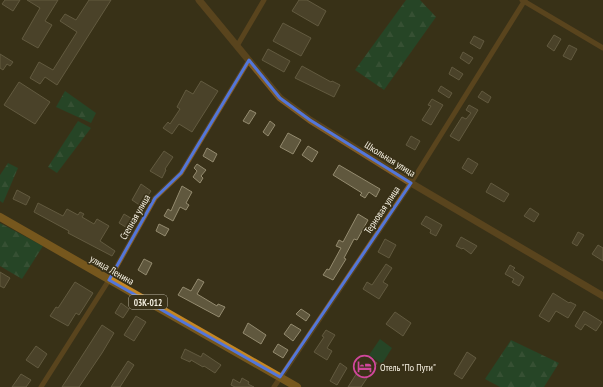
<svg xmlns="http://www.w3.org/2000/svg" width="603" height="387" font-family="'PT Sans Narrow',sans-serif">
<defs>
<pattern id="forest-firs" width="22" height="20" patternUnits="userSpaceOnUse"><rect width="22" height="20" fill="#105d38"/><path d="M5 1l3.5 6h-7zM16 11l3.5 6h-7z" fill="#337554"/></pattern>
</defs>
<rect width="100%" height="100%" fill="#393118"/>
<g fill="url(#forest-firs)">
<path d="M406,0H420L436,17L384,90L355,70Z"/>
<path d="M65,91L96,113L91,123L56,107Z"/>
<path d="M78,121L91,128L57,173L48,167Z"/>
<path d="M8,163L18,168L3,203L0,201V175Z"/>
<path d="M0,223L43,246L22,279L0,266Z"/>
<path d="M511,340L559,363L544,387H500L485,379Z"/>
</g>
<path fill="#105d38" d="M380,339L392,348L382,364L369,355Z"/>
<g fill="#60583e" stroke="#948b6f">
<path d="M5,0H20L13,11L2,4Z"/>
<path d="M27,0H58L45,21L52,25L38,48L22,39L40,8Z"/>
<path d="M89,0H111L57,85L45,77L40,84L30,78L39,62L53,70L77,32L60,21L65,14L76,20Z"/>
<path d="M299,0H307L326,11L318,26L292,11Z"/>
<path d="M283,23L311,38L301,56L273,41Z"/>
<path d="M554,35L561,39L554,51L547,46Z"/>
<path d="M474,36L484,41L480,49L470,43Z"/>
<path d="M569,45L577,49L571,60L563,56Z"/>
<path d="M268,49L290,61L284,72L262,60Z"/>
<path d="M463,52L473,58L469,64L460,58Z"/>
<path d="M0,54L13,62L10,66L7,64L3,70L0,68Z"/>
<path d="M302,66L331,82L332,81L340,85L334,97L295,78Z"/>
<path d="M452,67L463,74L459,80L449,74Z"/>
<path d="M201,81L218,91L192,132L179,124L172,134L163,128L168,122L170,124L180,109L177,107L186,90L193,94Z"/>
<path d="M19,82L50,102L35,124L4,105Z"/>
<path d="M441,86L452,93L449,98L438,91Z"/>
<path d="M482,91L491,97L488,103L478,97Z"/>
<path d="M432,99L443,105L431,125L422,120L431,106L428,105Z"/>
<path d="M469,105L478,110L459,141L450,136L462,117L466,119L471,113L466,110Z"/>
<path d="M250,110L256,113L249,124L243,121Z"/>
<path d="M270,121L275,125L268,136L263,132Z"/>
<path d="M288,133L301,140L293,154L280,147Z"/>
<path d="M411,136L420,141L415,150L406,145Z"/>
<path d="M308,146L318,152L312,162L302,155Z"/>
<path d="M207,148L217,154L213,162L203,156Z"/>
<path d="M164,151L173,157L165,169L166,170L162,178L150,171Z"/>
<path d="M468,158L478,164L472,174L462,168Z"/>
<path d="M197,164L206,170L201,176L203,178L200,183L193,177L197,171L194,168Z"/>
<path d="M339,165L380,189L376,197L369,192L365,198L360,195L362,193L333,175Z"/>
<path d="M491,183L509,194L504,202L486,192Z"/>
<path d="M141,184L151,191L141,206L132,200Z"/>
<path d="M182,186L192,192L186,203L189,205L186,210L180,207L173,221L164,216L168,209L171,211Z"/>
<path d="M17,190L30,197L26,205L13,199Z"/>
<path d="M38,203L63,216L67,209L78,215L80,212L84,214L82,217L94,224L97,219L109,226L100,241L115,251L112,256L68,233L69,231L34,212Z"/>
<path d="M530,208L539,214L534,222L524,216Z"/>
<path d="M124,214L134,220L129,229L119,223Z"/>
<path d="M358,214L368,220L357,240L354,239L344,258L346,259L333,280L323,275L327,269L329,270L341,248L336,246L339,240L343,242Z"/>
<path d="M426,216L442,225L436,236L430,233L431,230L421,224Z"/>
<path d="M159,224L169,229L165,236L156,231Z"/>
<path d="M578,232L584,235L577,246L572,243Z"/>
<path d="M461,237L477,246L471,254L463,248L462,249L456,246Z"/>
<path d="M385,239L396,245L389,258L378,252Z"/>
<path d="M598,245L603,248V261L592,254Z"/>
<path d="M144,259L152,263L146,275L138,270Z"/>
<path d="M386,264L392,268L383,282L388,285L379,299L363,289L367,282L372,285Z"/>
<path d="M510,265L515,268L513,270L524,277L519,286L512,282L514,279L505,274Z"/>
<path d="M0,272L10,278L4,288L0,286Z"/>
<path d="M198,279L204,282L197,294L217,306L218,304L225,307L219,317L178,295L183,287L191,291Z"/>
<path d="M75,282L93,293L79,315L76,313L68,326L50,316L56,307L58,308Z"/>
<path d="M553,293L569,303L570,302L576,305L568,318L556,311L549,322L539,316Z"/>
<path d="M121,303L129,309L123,318L115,313Z"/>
<path d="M301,309L310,315L306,321L296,314Z"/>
<path d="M584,311L602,322L596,331L585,324L581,330L575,326Z"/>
<path d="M395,312L411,323L403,336L386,324Z"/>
<path d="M136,316L146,322L134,341L124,335Z"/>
<path d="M248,323L266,335L261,344L243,333Z"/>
<path d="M291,324L301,330L293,341L284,334Z"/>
<path d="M102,325L114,333L102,353L79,387H62Z"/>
<path d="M326,330L335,335L327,348L332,351L327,360L314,352L324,337L322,336Z"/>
<path d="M278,344L288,350L283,358L273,352Z"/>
<path d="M36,346L47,354L38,368L26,360Z"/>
<path d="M185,349L201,357L203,353L221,365L215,373L204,366L203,367L191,360L190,362L181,358Z"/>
<path d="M467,352L476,358L462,379L454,374Z"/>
<path d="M367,357L377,363L361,387H348Z"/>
<path d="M128,361L134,365L120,387H111Z"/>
<path d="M340,363L347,368L337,385L330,381Z"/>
<path d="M21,374L31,380L26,387H12Z"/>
<path d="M242,378L249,382L248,384L254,387H235L231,385L233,379L240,383Z"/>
</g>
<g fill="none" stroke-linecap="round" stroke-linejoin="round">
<g stroke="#805b25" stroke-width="5">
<path d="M522,0L603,48"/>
<path d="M237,46L264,0"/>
<path d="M41,387L109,280L155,198L181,173L249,60"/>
<path d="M274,387L411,183L525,0"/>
</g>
<path stroke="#805b25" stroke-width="7" d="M199,0L280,98L310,120L411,183L603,296"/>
<path stroke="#c28625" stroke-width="8" d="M0,217L297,387"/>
</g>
<path d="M0 0H603V387H0ZM249,60L280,98L310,120L411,183L280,377L109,280L155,198L181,173Z" fill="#393118" fill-opacity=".55" fill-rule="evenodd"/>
<path fill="none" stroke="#5376da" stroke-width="3" stroke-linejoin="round" d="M249,60L280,98L310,120L411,183L280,377L109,280L155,198L181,173Z"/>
<defs>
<symbol id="hotel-ring" viewBox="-11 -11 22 22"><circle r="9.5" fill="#393118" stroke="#d1479c" stroke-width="1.5"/><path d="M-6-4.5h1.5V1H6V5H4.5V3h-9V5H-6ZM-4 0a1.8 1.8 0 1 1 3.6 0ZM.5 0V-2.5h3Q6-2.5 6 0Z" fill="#d1479c"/></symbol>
</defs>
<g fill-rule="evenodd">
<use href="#hotel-ring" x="352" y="354" width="25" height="25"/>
</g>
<g text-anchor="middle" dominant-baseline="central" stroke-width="3.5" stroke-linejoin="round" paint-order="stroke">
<rect fill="#393118" stroke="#bdb7a5" stroke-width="1" x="129" y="295" width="38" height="14" rx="3"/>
<g font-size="9" font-weight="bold" fill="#f5f0e1">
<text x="148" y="302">03К-012</text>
</g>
<g font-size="10" fill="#f5f0e1" stroke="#393118">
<text transform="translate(390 159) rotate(32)">Школьная улица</text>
<text transform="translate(382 210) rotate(-56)">Терновая улица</text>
<text transform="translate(135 217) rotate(-60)">Степная улица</text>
<text transform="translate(112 270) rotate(30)">улица Ленина</text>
</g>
<g font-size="10" fill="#f5f0e1" stroke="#393118" text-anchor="start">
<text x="380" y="367">Отель "По Пути"</text>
</g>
</g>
</svg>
